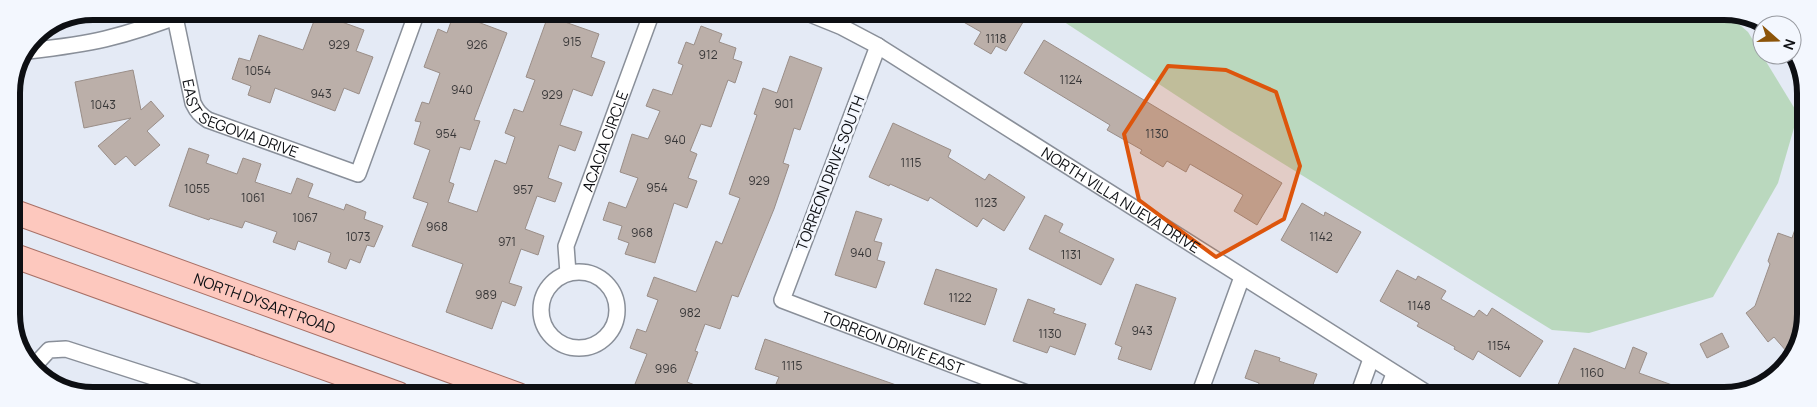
<svg xmlns="http://www.w3.org/2000/svg" width="1817" height="407" font-family="Manrope,sans-serif">
<rect width="100%" height="100%" fill="#e4eaf5"/>
<path fill="#bad8be" d="M1049,12L1726,13L1748,32L1798,114L1778,183L1713,297L1589,333L1552,330L1229,130Z"/>
<g fill="#bbafa9" stroke="#9a8e88">
<path d="M946,12H1029L1006,51L996,46L991,54L974,44L981,32Z"/>
<path d="M317,13L364,30L356,51L373,57L359,94L344,88L335,111L275,88L270,103L248,95L251,86L232,79L239,58L250,61L259,35L303,50Z"/>
<path d="M454,13L507,33L474,120L480,121L470,150L460,147L449,182L454,184L448,202L477,212L495,160L506,164L515,137L505,133L514,109L523,112L535,80L526,77L548,16L599,34L591,57L605,62L592,96L573,89L560,125L582,132L575,151L559,145L548,178L562,183L555,202L537,196L525,229L544,236L538,255L521,249L509,283L522,287L515,306L502,301L492,329L446,312L463,264L412,246L428,203L413,198L430,150L414,144L421,122L415,121L422,102L429,104L440,73L424,67L438,29L447,33Z"/>
<path d="M701,26L722,34L719,42L736,48L733,59L742,62L735,83L728,80L711,127L701,124L690,151L697,154L688,178L697,181L687,208L674,203L655,263L625,254L629,243L618,239L622,226L603,220L609,202L626,208L638,178L620,172L632,134L648,139L660,111L646,106L653,89L672,95L683,65L678,63L686,42L694,45Z"/>
<path d="M1044,40L1282,183L1257,225L1234,211L1243,195L1190,164L1186,172L1167,161L1163,167L1140,153L1142,150L1107,130L1110,125L1024,73Z"/>
<path d="M790,56L822,68L800,130L794,128L783,163L789,165L774,209L738,297L732,295L720,329L705,324L695,351L698,352L687,382L716,393V395H664L635,384L647,354L630,348L637,329L646,332L658,300L647,296L654,277L696,292L716,241L722,244L740,198L729,194L757,115L754,114L763,88L777,93Z"/>
<path d="M133,70L141,110L151,101L164,116L147,131L160,145L135,166L126,156L115,165L98,146L131,118L84,128L75,82Z"/>
<path d="M893,123L951,150L948,157L985,180L989,174L1025,197L1004,231L983,218L977,227L930,197L928,201L890,184L889,186L869,177Z"/>
<path d="M189,148L209,155L206,163L237,174L243,158L261,164L255,182L291,194L297,178L313,184L308,197L344,210L346,204L366,212L364,219L383,226L374,247L367,245L360,263L350,259L346,269L328,262L331,253L298,241L295,250L273,242L277,232L245,221L242,228L210,218L209,220L169,206Z"/>
<path d="M1302,203L1324,216L1325,212L1361,232L1337,273L1281,240Z"/>
<path d="M1802,209H1804V302L1798,316L1804,325V329L1795,345L1787,352L1774,337L1768,342L1746,313L1755,306L1770,264L1768,261L1778,233L1792,238Z"/>
<path d="M856,211L882,219L874,241L882,243L877,260L885,262L876,288L835,275Z"/>
<path d="M1045,215L1063,224L1059,232L1114,259L1101,285L1029,249Z"/>
<path d="M936,269L997,289L985,325L924,304Z"/>
<path d="M1397,270L1416,280L1418,276L1446,291L1441,299L1474,317L1479,310L1487,316L1492,308L1543,341L1520,377L1478,351L1473,360L1454,349L1455,347L1417,326L1419,323L1380,301Z"/>
<path d="M1136,284L1176,298L1151,370L1118,359L1122,347L1115,344Z"/>
<path d="M1028,299L1055,309L1053,313L1086,324L1075,355L1050,346L1047,353L1013,341Z"/>
<path d="M1722,333L1729,347L1707,358L1700,344Z"/>
<path d="M765,339L919,393L918,395H829L804,386L802,392L776,384L779,377L755,369Z"/>
<path d="M1633,347L1647,353L1639,373L1697,394L1696,396L1577,395L1557,387L1574,348L1625,369Z"/>
<path d="M1255,350L1280,358L1279,361L1317,374L1309,395H1255L1259,383L1245,378Z"/>
</g>
<g fill="none" stroke-linecap="round" stroke-linejoin="round">
<defs>
<g id="minor">
<path id="s1" d="M805,12L842,27L878,46L1430,395"/>
<path id="s2" d="M175,17L193,103C197,111 200,115 208,120L358,174L417,12"/>
<path id="s3" d="M878,46L782,300L1032,395"/>
<path d="M28,51C54,48 80,45 105,39C134,32 163,22 191,11"/>
<circle cx="579" cy="310" r="38"/>
<path id="s4" d="M568,273L566,246L652,12"/>
<path d="M34,369L36,364L49,350L66,349L181,386L202,394"/>
<path d="M1199,395L1242,277"/>
<path d="M1358,395L1371,359"/>
<path d="M1386,395L1394,374"/>
</g>
<g id="primary">
<path id="s5" d="M12,211L518,395"/>
<path d="M12,255L398,394"/>
</g>
</defs>
<use href="#minor" stroke="#898f99" stroke-width="18"/>
<use href="#primary" stroke="#a87066" stroke-width="26"/>
<use href="#minor" stroke="#fff" stroke-width="15"/>
<use href="#primary" stroke="#fdc8be" stroke-width="24"/>
</g>
<path fill="#dd550c" fill-opacity="0.2" stroke="#dd550c" stroke-width="4" stroke-linejoin="round" d="M1168,66L1226,70L1276,92L1300,166L1284,219L1216,257L1139,200L1124,134Z"/>
<g text-anchor="middle" dominant-baseline="central" stroke-width="5" stroke-linejoin="round" paint-order="stroke">
<g font-size="12" fill="#383738">
<text x="996" y="38">1118</text>
<text x="572" y="41">915</text>
<text x="339" y="44">929</text>
<text x="477" y="44">926</text>
<text x="708" y="54">912</text>
<text x="258" y="70">1054</text>
<text x="1071" y="79">1124</text>
<text x="462" y="89">940</text>
<text x="321" y="93">943</text>
<text x="552" y="94">929</text>
<text x="784" y="103">901</text>
<text x="103" y="104">1043</text>
<text x="446" y="133">954</text>
<text x="1157" y="133">1130</text>
<text x="675" y="139">940</text>
<text x="911" y="162">1115</text>
<text x="759" y="180">929</text>
<text x="657" y="187">954</text>
<text x="197" y="188">1055</text>
<text x="523" y="189">957</text>
<text x="253" y="197">1061</text>
<text x="986" y="202">1123</text>
<text x="305" y="217">1067</text>
<text x="437" y="226">968</text>
<text x="642" y="232">968</text>
<text x="358" y="236">1073</text>
<text x="1321" y="236">1142</text>
<text x="507" y="241">971</text>
<text x="861" y="252">940</text>
<text x="1071" y="254">1131</text>
<text x="486" y="294">989</text>
<text x="960" y="297">1122</text>
<text x="1419" y="305">1148</text>
<text x="690" y="312">982</text>
<text x="1142" y="330">943</text>
<text x="1050" y="333">1130</text>
<text x="1499" y="345">1154</text>
<text x="792" y="365">1115</text>
<text x="666" y="368">996</text>
<text x="1592" y="372">1160</text>
</g>
<g font-size="15" fill="#0d0f13" stroke="#f3f7fe">
<text stroke="none"><textPath href="#s2" startOffset="135">EAST SEGOVIA DRIVE</textPath></text>
<text stroke="none"><textPath href="#s4" startOffset="139">ACACIA CIRCLE</textPath></text>
<text transform="translate(830 173) rotate(-69)">TORREON DRIVE SOUTH</text>
<text stroke="none"><textPath href="#s1" startOffset="368">NORTH VILLA NUEVA DRIVE</textPath></text>
<text stroke="none"><textPath href="#s5" startOffset="269">NORTH DYSART ROAD</textPath></text>
<text stroke="none"><textPath href="#s3" startOffset="390">TORREON DRIVE EAST</textPath></text>
</g>
</g>
<path d="M0 0H1817V407H0ZM93 20H1724A73 73 0 0 1 1797 93V314A73 73 0 0 1 1724 387H93A73 73 0 0 1 20 314V93A73 73 0 0 1 93 20Z" fill="#f3f7fe" fill-rule="evenodd"/>
<path fill="none" stroke="#0d0f13" stroke-width="6" d="M93 20H1724A73 73 0 0 1 1797 93V314A73 73 0 0 1 1724 387H93A73 73 0 0 1 20 314V93A73 73 0 0 1 93 20Z"/>
<g transform="translate(1777 40) rotate(110)"><circle r="24" fill="#f3f7fe" stroke="#979aa0"/>
<path d="M0-4L9 19L0 12L-9 19Z" fill="#8c5409"/>
<text y="-8" font-size="14" font-weight="bold" text-anchor="middle" fill="#0d0f13">N</text>
</g>
</svg>
